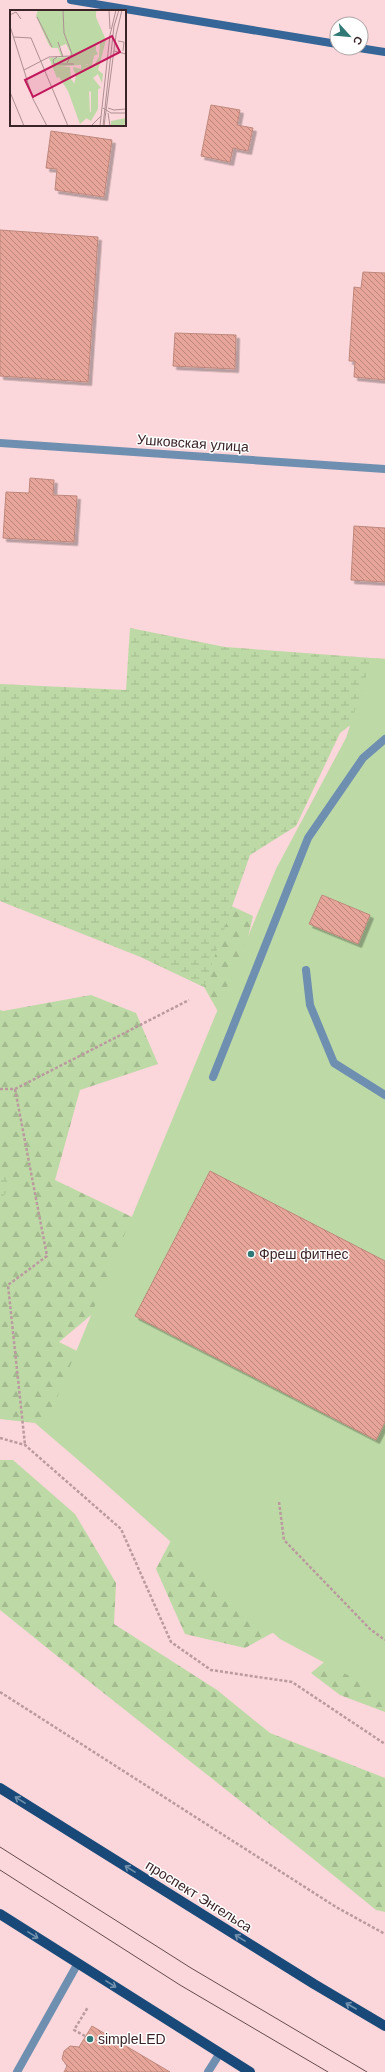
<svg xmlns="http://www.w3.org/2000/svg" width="385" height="2072" font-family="Arial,sans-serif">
<defs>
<pattern id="forest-firs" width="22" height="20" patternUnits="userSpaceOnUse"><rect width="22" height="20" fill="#bddaa6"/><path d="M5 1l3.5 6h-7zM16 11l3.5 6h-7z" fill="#a3bb8f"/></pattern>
<pattern id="wetland-marsh" width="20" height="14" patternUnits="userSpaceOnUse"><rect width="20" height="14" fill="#bddaa6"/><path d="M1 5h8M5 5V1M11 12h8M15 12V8" fill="none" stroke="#a3bb8f"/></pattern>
<pattern id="building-back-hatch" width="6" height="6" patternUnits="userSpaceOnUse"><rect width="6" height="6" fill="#e6a598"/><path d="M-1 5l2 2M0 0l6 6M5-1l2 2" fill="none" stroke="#bb867c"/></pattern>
<filter id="shadow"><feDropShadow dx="3.5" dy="3.5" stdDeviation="0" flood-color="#0004"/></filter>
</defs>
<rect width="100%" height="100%" fill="#fbd6da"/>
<g fill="url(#forest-firs)">
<path d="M212,897L253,916L239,976L224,1022L204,987L143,958Z"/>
<path d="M91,995L136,1013L158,1064L80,1090L55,1180L157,1229L145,1270L59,1342L235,1430L307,1614L245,1648L185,1634L156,1569L186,1512L126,1501L35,1423L0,1419V1010L3,1011Z"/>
<path d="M0,1460H13L75,1514L116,1583L114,1624L217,1690L270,1733L385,1778V1912L376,1910C252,1808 124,1711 0,1610Z"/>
<path d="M341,1648L385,1660V1712L340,1695L311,1673Z"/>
</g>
<g fill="url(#wetland-marsh)">
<path d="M130,628L225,647L385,659V699L340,733L296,826L250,855L204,987L143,958L0,901V684L126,690Z"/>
<path d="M0,1165L10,1187L0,1201Z"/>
</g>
<path fill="#bddaa6" d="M372,658L385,659V1695L280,1639L44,1429L276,869L346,738Z"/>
<g fill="url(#building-back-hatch)" stroke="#be887d" filter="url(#shadow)">
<path d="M211,105L240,110L237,125L253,128L248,151L233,148L230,162L201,156Z"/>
<path d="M51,131L112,140L104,197L55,190L57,169L46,168Z"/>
<path d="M0,230L98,237L88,382L0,376Z"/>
<path d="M363,272L385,273V380L354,377L355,361H349L354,287L361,288Z"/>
<path d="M175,333L236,335L235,369L173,366Z"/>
<path d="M30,478L54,480L53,495L77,496L74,542L3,538L6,492L29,493Z"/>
<path d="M354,526L385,528V582L351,580Z"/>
<path d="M322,895L370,915L358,944L309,924Z"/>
<path d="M210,1171L385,1261V1422L376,1440L135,1316Z"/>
<path d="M92,2026L170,2072H64L67,2066L62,2059L64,2051L70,2046L79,2047Z"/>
</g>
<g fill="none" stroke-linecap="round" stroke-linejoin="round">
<g stroke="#ba9a9e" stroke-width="2.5" stroke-dasharray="3 2" stroke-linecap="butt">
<path d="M0,1089H15L47,1256L8,1285L25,1445"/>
<path d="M15,1089L189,1000"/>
<path d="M0,1438L25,1445L121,1529L171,1642L211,1670L292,1682L385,1744"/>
<path d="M279,1502L284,1540L370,1629L385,1640"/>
<path d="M0,1692L336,1907L385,1934"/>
<path d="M85,2036L74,2030L88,2007"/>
</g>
<g stroke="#6f8fb1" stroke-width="8">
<path d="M306,970L310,1005L334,1063L385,1095"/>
<path d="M213,1077L308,838L363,758L385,739"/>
<path d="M17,2072L78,1963"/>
<path d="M208,2072L220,2053"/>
</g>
<path stroke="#6f8fb1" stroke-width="8" d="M0,443L385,469"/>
<g stroke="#366697" stroke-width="8">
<path d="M71,0L337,44"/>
<path d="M359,48L385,52"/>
</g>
<g stroke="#184978" stroke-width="10">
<path d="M0,1788L314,1984L385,2026"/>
<path d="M0,1914L250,2072"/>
</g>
<g stroke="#654c4f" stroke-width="1">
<path d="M0,1847L191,1968L367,2072"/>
<path d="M0,1870L180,1985L328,2072"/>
</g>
</g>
<defs><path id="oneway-shaft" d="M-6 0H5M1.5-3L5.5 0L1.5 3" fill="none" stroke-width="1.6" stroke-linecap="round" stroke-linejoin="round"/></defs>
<g stroke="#7492ae">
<use href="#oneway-shaft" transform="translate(20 1800) rotate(-148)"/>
<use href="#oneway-shaft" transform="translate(130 1869) rotate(-148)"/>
<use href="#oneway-shaft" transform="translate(33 1935) rotate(32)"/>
<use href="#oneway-shaft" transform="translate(240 1938) rotate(-148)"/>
<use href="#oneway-shaft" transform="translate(111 1984) rotate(32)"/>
<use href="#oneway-shaft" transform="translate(351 2006) rotate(-150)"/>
</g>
<g fill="#307976" stroke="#fff" stroke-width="1.5">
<circle cx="251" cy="1254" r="4"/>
<circle cx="90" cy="2039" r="4"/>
</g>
<g text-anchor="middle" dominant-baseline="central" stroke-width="3" stroke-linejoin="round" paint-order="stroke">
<g font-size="14" fill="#3a2427" stroke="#fff">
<text transform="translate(193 443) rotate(4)">Ушковская улица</text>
<text transform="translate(199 1896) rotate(32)">проспект Энгельса</text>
</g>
<g font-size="14" fill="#3a2427" stroke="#fff" text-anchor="start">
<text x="259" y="1254">Фреш фитнес</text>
<text x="98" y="2039">simpleLED</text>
</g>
</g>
<g transform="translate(10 10)">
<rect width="116" height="116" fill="#fbd6da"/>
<path d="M116,108L114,116H101V111Z" fill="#bddaa6"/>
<path d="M76,0H87L85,5L96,30L88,60L93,64L92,73L88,64L83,68L91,78L88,79V99L81,111L76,108V103L81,102V81L79,76L77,87L64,76L66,65L63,59L64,57L71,59V53L78,55V46L85,39L88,44L83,46L82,55L87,58L84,55L89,47L90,30L85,37Z" fill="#bddaa6"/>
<path d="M41,53L47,56L60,57L61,69L67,77L71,73L73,61L83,70L85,84L79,81L80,105L70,114L58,81L49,67L47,68Z" fill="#bddaa6"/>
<path d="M28,0H86V39L82,54L43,57L39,48L60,47V42L56,34L49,37L53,46H51L48,38H42L39,35L26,6Z" fill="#bddaa6"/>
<path fill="none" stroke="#ae8f92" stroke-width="1" d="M53,0L54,23L62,44L57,53M99,0L100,19M0,5L6,2L11,9M27,7L42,37M0,16L23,89L37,116M4,27L21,28L58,116M108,31L114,32L113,41M48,32L53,47M104,41L116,44M47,47L43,50L44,54H64M14,60L39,47L61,46M0,82L14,116M93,98L101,103H116M98,98L104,100L116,99M98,103L100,116M81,116L91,106M90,116L100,25L106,0M93,116L104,16L109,0M94,116L106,25L112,0"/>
<path fill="#c2185b" fill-opacity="0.15" stroke="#c2185b" stroke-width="2" d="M102,26L110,42L23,87L15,70Z"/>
<rect width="116" height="116" fill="none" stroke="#3a2427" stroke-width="2"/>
</g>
<g transform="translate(349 36) rotate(117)"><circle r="19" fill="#ffffff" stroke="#b0a7a9"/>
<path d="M0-3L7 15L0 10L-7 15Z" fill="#307976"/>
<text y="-6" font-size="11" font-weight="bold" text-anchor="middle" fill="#3a2427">С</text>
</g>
</svg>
